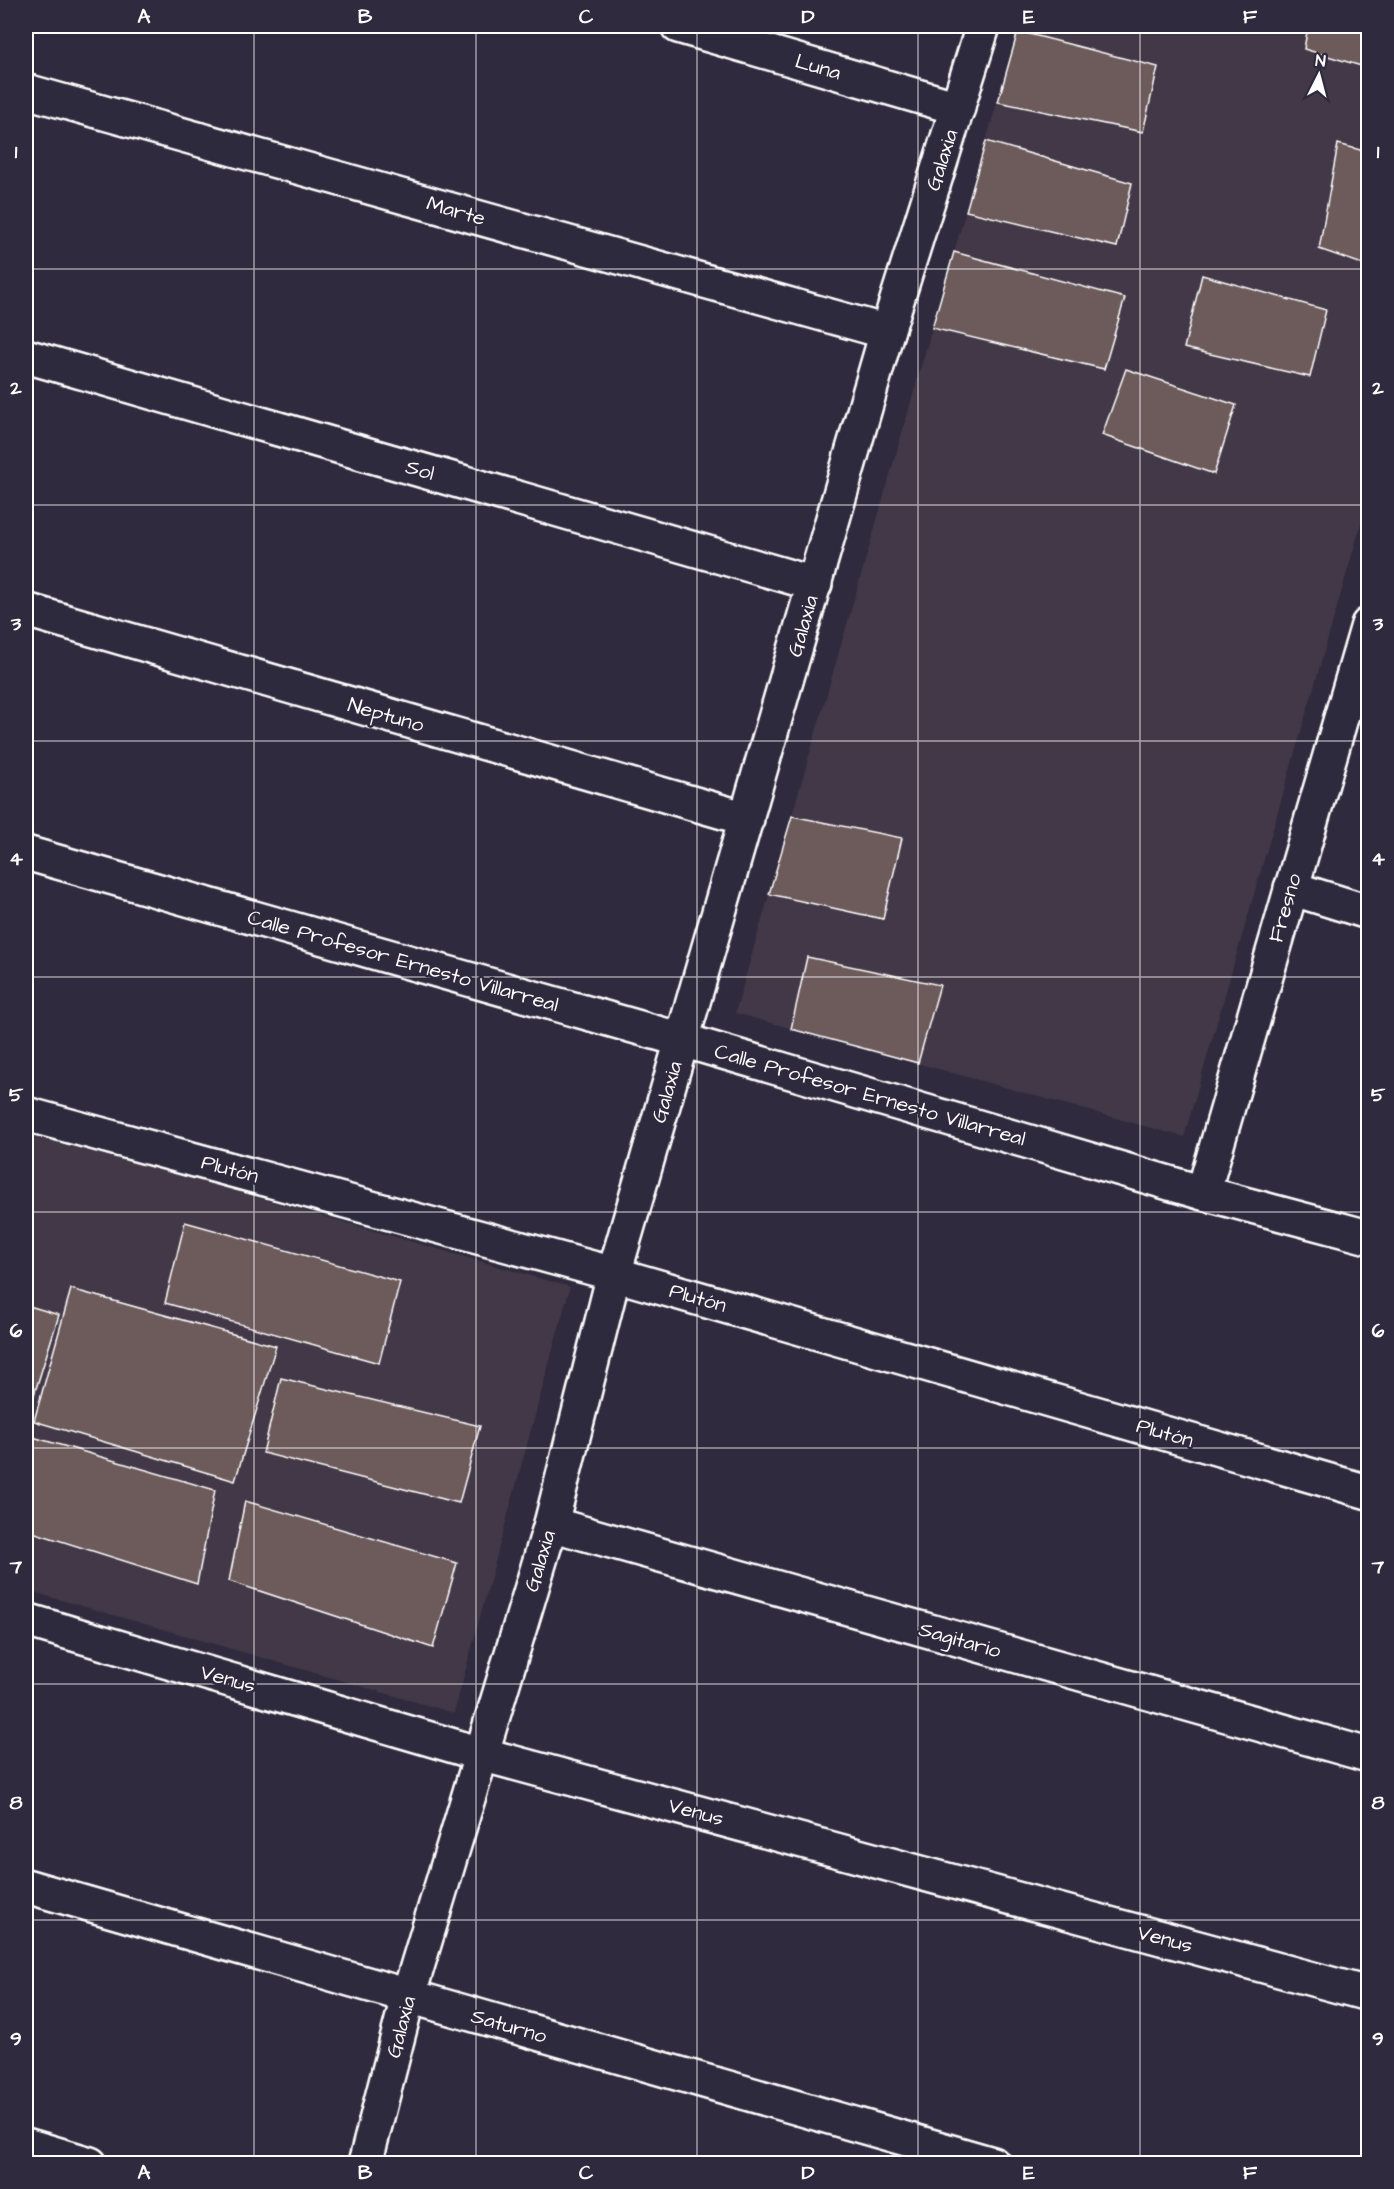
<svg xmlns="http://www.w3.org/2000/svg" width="1394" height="2189" font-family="'Architects Daughter',sans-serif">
<rect width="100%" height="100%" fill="#2f2a3d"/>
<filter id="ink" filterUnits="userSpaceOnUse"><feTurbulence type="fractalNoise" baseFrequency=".0167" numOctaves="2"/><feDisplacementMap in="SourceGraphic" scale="12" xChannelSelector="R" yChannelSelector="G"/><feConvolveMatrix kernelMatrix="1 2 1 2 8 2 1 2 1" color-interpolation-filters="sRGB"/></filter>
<g filter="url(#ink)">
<g fill="#423846">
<path d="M1019,26H1368V500L1184,1137L735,1013Z"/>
<path d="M26,1131L570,1287L454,1713L26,1590Z"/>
</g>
<g fill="#6d5a5a" stroke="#fff" stroke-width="1.5">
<path d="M1308,26H1368V68L1304,49Z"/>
<path d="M1018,31L1158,67L1143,132L998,102Z"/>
<path d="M986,141L1132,183L1117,247L966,211Z"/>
<path d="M1338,144L1368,152V266L1319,249Z"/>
<path d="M954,252L1125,298L1104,369L932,328Z"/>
<path d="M1202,275L1326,310L1310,377L1184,348Z"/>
<path d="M1126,369L1236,405L1214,474L1102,435Z"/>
<path d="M792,816L902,838L883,919L769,894Z"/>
<path d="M807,957L940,985L918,1063L791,1029Z"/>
<path d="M185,1222L400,1282L379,1363L165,1303Z"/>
<path d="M71,1289L276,1346L235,1481L34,1421Z"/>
<path d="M26,1305L59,1315L34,1395L26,1393Z"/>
<path d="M281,1378L480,1426L459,1503L263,1453Z"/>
<path d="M26,1435L215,1490L197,1584L26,1530Z"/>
<path d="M245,1501L457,1563L433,1648L229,1581Z"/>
</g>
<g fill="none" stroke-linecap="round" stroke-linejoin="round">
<defs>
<g id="minor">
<path d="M678,26L958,108"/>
<path d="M26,91L887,332"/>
<path d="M26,356L815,584"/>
<path d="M26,610L747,819"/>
<path d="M26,853L682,1040L1203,1193L1368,1237"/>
<path d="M1291,888L1368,912"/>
<path d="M26,1114L614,1274L1368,1492"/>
<path d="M1203,1193L1368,625"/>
<path d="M551,1524L1368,1755"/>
<path d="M26,1620L481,1754L1368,1994"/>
<path d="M26,1886L993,2164"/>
<path d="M26,2145L90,2164"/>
<path d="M365,2164L408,1997L551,1524L614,1274L682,1040L887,332L983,26"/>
</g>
</defs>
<use href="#minor" stroke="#fff" stroke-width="38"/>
<use href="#minor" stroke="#2f2a3d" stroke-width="33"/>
</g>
</g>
<path fill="none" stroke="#fff" stroke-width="1.5" stroke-opacity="0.55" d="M254,26V2164M476,26V2164M697,26V2164M918,26V2164M1140,26V2164M26,269H1368M26,505H1368M26,741H1368M26,977H1368M26,1212H1368M26,1448H1368M26,1684H1368M26,1920H1368"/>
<g text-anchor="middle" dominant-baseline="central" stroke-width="5" stroke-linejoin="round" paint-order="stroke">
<g font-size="21" fill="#fff" stroke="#2f2a3d">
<text transform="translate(818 67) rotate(16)">Luna</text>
<text transform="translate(942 160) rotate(-72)">Galaxia</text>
<text transform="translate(456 211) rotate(16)">Marte</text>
<text transform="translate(420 470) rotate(16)">Sol</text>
<text transform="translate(803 626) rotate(-74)">Galaxia</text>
<text transform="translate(386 715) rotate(16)">Neptuno</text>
<text transform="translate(1285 908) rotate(-74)">Fresno</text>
<text transform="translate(403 961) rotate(16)">Calle Profesor Ernesto Villarreal</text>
<text transform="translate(667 1092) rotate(-74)">Galaxia</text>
<text transform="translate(870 1095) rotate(16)">Calle Profesor Ernesto Villarreal</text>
<text transform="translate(230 1169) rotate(15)">Plutón</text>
<text transform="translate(698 1298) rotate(16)">Plutón</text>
<text transform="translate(1165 1433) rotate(16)">Plutón</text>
<text transform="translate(540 1561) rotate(-73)">Galaxia</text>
<text transform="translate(960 1640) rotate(16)">Sagitario</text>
<text transform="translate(228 1679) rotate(16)">Venus</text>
<text transform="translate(696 1812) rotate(15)">Venus</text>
<text transform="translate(1165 1939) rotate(15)">Venus</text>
<text transform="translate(509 2026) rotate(16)">Saturno</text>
<text transform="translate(401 2027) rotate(-75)">Galaxia</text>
</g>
</g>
<rect width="1394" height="2189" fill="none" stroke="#2f2a3d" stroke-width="66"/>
<g transform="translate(1319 75) rotate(6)" stroke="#2f2a3d" stroke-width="4.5" paint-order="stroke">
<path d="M0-4.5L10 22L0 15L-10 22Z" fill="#ffffff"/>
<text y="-9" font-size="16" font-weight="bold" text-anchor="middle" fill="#ffffff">N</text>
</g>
<rect x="33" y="33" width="1328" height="2123" fill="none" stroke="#fff" stroke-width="2"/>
<g font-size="20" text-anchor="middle" font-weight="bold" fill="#fff">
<text x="144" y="23">A</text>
<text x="365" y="23">B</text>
<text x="586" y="23">C</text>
<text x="808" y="23">D</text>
<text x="1029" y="23">E</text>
<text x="1250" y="23">F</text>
<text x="16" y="158">1</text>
<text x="1378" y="158">1</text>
<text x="16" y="394">2</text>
<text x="1378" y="394">2</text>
<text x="16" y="630">3</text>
<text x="1378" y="630">3</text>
<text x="16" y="865">4</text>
<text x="1378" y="865">4</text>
<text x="16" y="1101">5</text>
<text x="1378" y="1101">5</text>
<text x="16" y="1337">6</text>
<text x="1378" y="1337">6</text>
<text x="16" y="1573">7</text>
<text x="1378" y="1573">7</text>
<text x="16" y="1809">8</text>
<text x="1378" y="1809">8</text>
<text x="16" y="2045">9</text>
<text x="1378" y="2045">9</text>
<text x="144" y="2179">A</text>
<text x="365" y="2179">B</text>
<text x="586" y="2179">C</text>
<text x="808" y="2179">D</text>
<text x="1029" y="2179">E</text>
<text x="1250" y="2179">F</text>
</g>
</svg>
